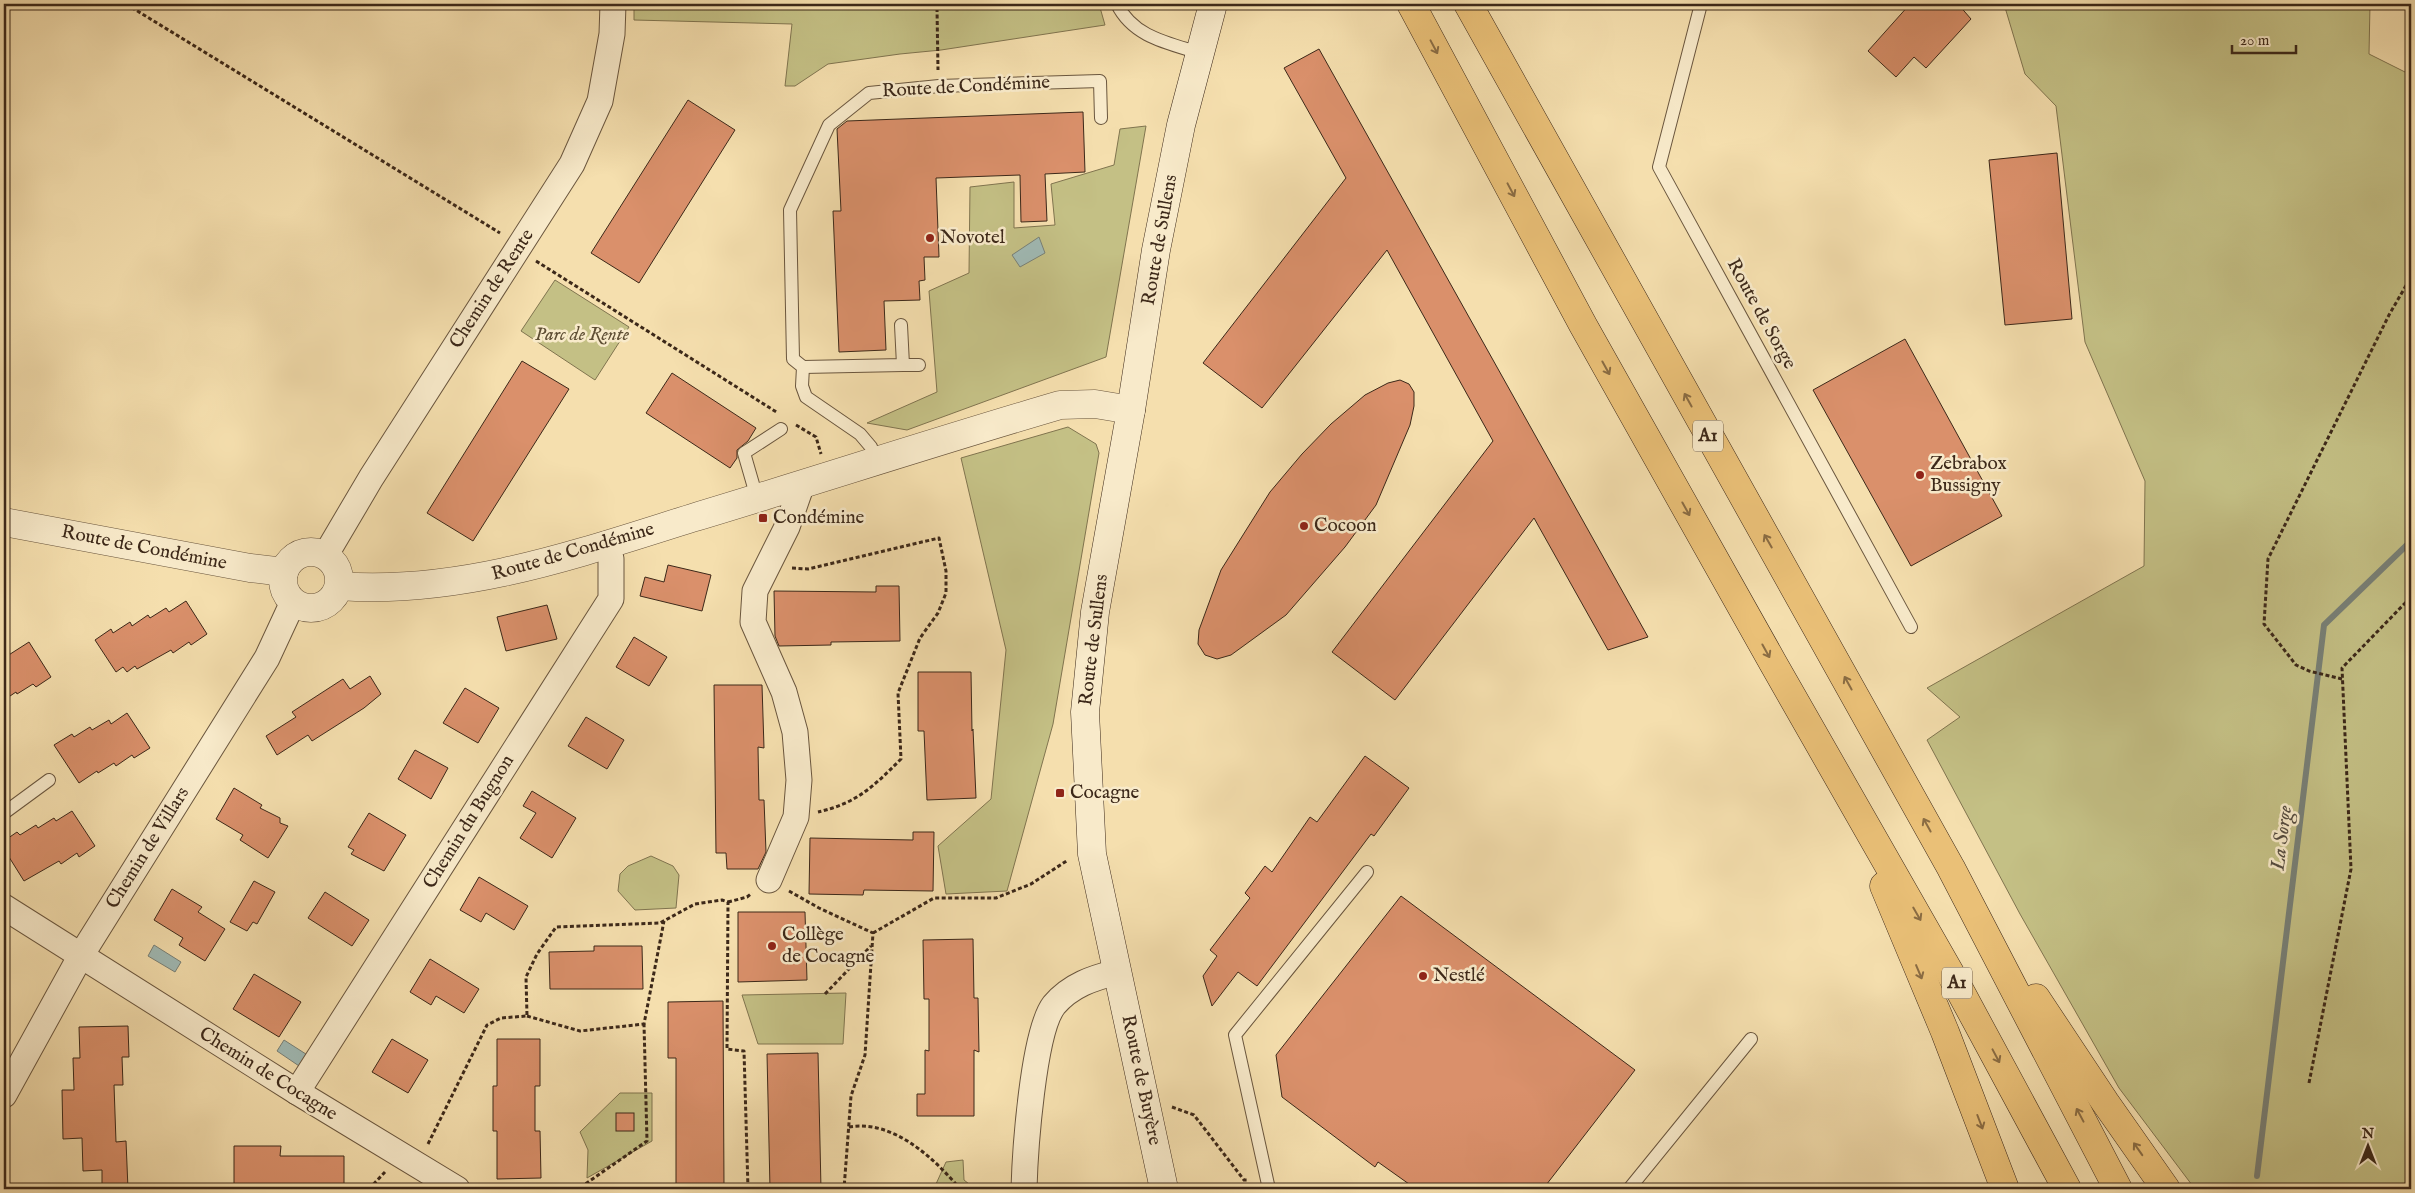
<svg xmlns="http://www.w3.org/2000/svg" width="2415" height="1193" font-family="'IM FELL English',serif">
<rect width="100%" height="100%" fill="#f5dfae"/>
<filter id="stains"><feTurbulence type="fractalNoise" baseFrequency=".004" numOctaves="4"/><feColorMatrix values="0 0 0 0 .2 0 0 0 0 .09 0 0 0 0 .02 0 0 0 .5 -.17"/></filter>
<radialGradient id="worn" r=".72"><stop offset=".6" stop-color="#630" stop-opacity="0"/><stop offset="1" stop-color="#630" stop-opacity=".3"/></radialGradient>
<g fill="#c4c085" stroke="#80744f">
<path d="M634,4H1099L1105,25L941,50L900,54L828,64L795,86H785L792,24L634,20Z"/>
<path d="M2004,4H2370L2369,54L2411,75V1189H2195L2119,1088L2020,914L1927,740L1960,717L1927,688L2144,566L2145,481L2085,342L2056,106L2025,74Z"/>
<path d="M1146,126L1106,357L907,430L867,423L937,392L929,291L969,273L970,187L1014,182V228L1055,225L1051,184L1114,165L1120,129Z"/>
<path d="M555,280L629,327L595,380L521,331Z"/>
<path d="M1068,427L1096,444L1099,453L1053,724L1007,891L946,894L938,846L991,799L1006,650L961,458Z"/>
<path d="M651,856L673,866L679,875L676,908L635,910L618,891L620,874L628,866Z"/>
<path d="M846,993L843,1044H758L742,995Z"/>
<path d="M620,1093H652V1141L587,1178L588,1150L580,1132Z"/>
<path d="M963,1160L964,1180L974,1188L973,1189H928L936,1184L946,1162Z"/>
</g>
<g fill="#a0bab5" stroke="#788077">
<path d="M1039,237L1045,253L1020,267L1012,255Z"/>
<path d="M154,945L181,962L175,972L148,956Z"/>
<path d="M284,1040L309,1056L302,1068L277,1051Z"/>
</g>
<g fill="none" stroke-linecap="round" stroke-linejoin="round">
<path stroke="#788077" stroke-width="6" d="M2257,1176L2324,625L2411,541"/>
</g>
<g fill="#da906b" stroke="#3c2819">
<path d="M1910,4H1958L1971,19L1926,68L1914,57L1896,77L1868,51Z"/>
<path d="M1319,49L1648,637L1608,650L1534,518L1395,700L1332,652L1493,441L1387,250L1262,408L1203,363L1346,178L1284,68Z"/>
<path d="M688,100L735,130L639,283L591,253Z"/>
<path d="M1083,112L1085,172L1045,174L1047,221L1021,222L1020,175L936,178L939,257H924L925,280L919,281L920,300L884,301L886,350L839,352L833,211H841L837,129L847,121Z"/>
<path d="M2057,153L2072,319L2005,325L1989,160Z"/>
<path d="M1905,339L2002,516L1911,566L1813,390Z"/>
<path d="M522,361L569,389L473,541L427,513Z"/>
<path d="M672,373L756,428L748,441L737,450V458L730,468L646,413Z"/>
<path d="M1400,380L1409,384L1414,392V406L1410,425L1376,505L1345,547L1286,615L1231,655L1217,659L1205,655L1198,644L1199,630L1221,570L1270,492L1302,454L1331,424L1365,395L1388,383Z"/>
<path d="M668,565L711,575L702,611L640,596L645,577L664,582Z"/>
<path d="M876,586H899L900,641L831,642V645L779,646L775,636L774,591L876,592Z"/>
<path d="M186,601L207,634L191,645L189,642L173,653L171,650L137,669L135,666L127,672L123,667L116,672L95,640L111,629L113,633L130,622L132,626L148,615L150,618L166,608L169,612Z"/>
<path d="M547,605L557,639L506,651L497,617Z"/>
<path d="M634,637L667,657L649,686L616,667Z"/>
<path d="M29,642L51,677L36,687L33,684L17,694L16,692L4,700V658Z"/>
<path d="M918,672H971L972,731L973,729L976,798L927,800L924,731H918Z"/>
<path d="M370,676L381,694L364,708L312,741L308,735L277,755L266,736L296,717L292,712L343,679L350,689Z"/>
<path d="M714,685H762L764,748L758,747L759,800H764L766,852L758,869H727L726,853H716Z"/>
<path d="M465,688L499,708L478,743L443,723Z"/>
<path d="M127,713L150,748L134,758L132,755L116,766L114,763L98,773L97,771L79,783L54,745L72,734L74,737L90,727L92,730L109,720L111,724Z"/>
<path d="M586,717L624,740L607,769L568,746Z"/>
<path d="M415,750L448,768L431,799L398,779Z"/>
<path d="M1365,756L1409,788L1374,836L1371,834L1257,986L1238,972L1212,1006L1203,976L1217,956L1210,950L1250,898L1245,893L1265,866L1272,872L1310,817L1317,822Z"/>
<path d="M234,788L262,805L260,808L280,818V823L288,826L268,858L240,840L243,835L216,819Z"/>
<path d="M532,791L576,818L552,858L520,838L536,813L523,806Z"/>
<path d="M72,811L95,846L79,857L77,853L61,864L59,861L24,881L4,849V841L17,832L20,835L36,825L38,828L54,818L56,821Z"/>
<path d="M369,813L406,835L384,871L351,854L354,850L348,847Z"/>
<path d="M913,832H934L933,891L864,890L863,895L809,894L810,838L913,840Z"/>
<path d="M479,877L528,906L514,930L486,913L481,922L460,910Z"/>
<path d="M254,881L275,892L257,924L253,922L247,931L230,922Z"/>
<path d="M172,889L202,907L198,912L225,929L205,961L179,945L183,938L154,920Z"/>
<path d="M325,892L369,920L352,946L308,918Z"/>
<path d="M1401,896L1635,1070L1543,1189H1416L1378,1162L1375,1167L1282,1097L1276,1055Z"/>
<path d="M738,912H805L807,980L738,982Z"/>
<path d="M973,939L974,998H978L979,1052L974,1050V1116H917V1094H925V1050L929,1051V999H924L923,940Z"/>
<path d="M594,946H642L643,989H550L549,952L594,951Z"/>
<path d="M430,959L479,989L464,1013L436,996L431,1005L410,992Z"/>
<path d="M254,974L301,1002L279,1037L233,1009Z"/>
<path d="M723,1001L724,1188H676V1058H668V1002Z"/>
<path d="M128,1026L129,1057H122L123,1085H114L116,1142L126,1141L128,1189H102V1170L83,1171L82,1138L63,1139L62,1090H74L73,1058H80L79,1027Z"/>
<path d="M392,1039L428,1060L408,1093L372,1072Z"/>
<path d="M497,1039H540V1086H535V1131H540L541,1178L497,1179V1131H493V1086H497Z"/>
<path d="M818,1053L821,1189H770L767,1054Z"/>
<rect x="616" y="1113" width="18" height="18"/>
<path d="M234,1146H281L280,1156H344V1189H234Z"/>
</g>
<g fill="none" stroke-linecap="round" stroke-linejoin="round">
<defs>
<g id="service">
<path d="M1117,4C1133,37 1168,43 1200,53"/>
<path d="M1701,4L1659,167L1911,627"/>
<path d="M903,365H919"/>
<path d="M803,367L903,365L901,325"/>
<path d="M877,461L871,447L860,434L806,397L802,386L803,367L793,359L790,210L829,125L869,93L939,86L1100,81L1101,118"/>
<path d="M757,498L744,453L781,429"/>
<path d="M4,813L49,780"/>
<path d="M1269,1189L1235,1035L1367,872"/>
<path d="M1629,1189L1751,1039"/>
</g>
<g id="minor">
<path d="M325,556L371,478L572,164L600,101L612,34L613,4"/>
<path d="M769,880L796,817L799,780L795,732L784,692L753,622L755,591L787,527L802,484"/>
<path d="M4,907L297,1092L457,1189"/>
<path d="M297,1092L611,599V559L607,544"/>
<path d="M4,1095L80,957L267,658L293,602"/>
<path d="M1024,1189C1025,1152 1033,1032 1054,1005C1071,985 1093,978 1117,972"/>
</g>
<g id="tertiary">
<path d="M4,522L250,568L284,572"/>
<circle cx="311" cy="580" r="28"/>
<path d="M339,586C461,595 577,554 692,518C815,481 937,441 1060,405L1095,404L1131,410"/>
</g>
<path id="secondary" d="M1164,1189L1092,854L1085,712L1095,612L1131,410L1156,250L1181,125L1213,4"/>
<g id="motorway">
<path d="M1411,4L1583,325L1773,663L1958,987L2067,1189"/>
<path d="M1468,4L1951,868L2118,1189"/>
<path d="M1884,886L1945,1032L2005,1189"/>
<path d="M2036,998L2105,1102L2166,1189"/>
</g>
</defs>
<use href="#service" stroke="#6a563e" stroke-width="14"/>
<use href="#minor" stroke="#6a563e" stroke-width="27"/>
<use href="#tertiary" stroke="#6a563e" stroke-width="29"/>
<use href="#secondary" stroke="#3c2819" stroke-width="29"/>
<use href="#motorway" stroke="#3c2819" stroke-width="29"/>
<g stroke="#3c2819" stroke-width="3" stroke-dasharray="4 2.5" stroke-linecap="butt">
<path d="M126,4L500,233"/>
<path d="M923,4L937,8L951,4"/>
<path d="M937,8L938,70"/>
<path d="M536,261L778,413"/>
<path d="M796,425L816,437L821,454"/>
<path d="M792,568L808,569L939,538L946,571V593L938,613L920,638L898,693L901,759C873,787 857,803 818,812"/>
<path d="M2342,679L2309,671L2296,665L2264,624L2268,559L2389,315L2411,277"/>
<path d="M789,891L819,908L873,933L865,1055L851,1096L844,1189"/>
<path d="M728,902L747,897L752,893"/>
<path d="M873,933L934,898H996L1031,884L1068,860"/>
<path d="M825,994L871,946"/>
<path d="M527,1016L580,1031L644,1024L664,921"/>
<path d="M2309,1083L2351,869L2342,668L2411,597"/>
<path d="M1172,1107L1194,1115L1244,1180H1249"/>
<path d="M849,1127C893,1119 935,1159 960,1189"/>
<path d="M428,1144L487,1025L501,1018L527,1016L526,977L537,954L556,927L660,923L695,904L722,900L728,902L727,1049L744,1051L748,1189"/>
<path d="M825,1186L846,1184"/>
<path d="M369,1189L385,1172"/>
<path d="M574,1189L581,1187L647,1141L644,1024"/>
</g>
<use href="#service" stroke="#f8eaca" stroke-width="12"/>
<use href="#minor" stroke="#f8eaca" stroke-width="25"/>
<use href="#tertiary" stroke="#f8eaca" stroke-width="28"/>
<use href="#secondary" stroke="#f8eaca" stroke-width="28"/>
<use href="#motorway" stroke="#eac077" stroke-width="28"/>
</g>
<defs><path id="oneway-shaft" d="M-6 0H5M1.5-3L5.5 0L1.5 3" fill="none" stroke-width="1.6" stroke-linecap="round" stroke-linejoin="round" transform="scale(1.25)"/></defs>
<g stroke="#8a6c43">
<use href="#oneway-shaft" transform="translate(1434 47) rotate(62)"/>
<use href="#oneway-shaft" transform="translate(1511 190) rotate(62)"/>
<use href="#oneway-shaft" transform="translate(1606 368) rotate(61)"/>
<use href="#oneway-shaft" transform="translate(1688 400) rotate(-119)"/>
<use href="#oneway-shaft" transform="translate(1686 509) rotate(61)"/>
<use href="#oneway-shaft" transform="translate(1768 541) rotate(-120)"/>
<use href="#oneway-shaft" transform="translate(1766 651) rotate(61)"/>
<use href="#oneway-shaft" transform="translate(1848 683) rotate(-119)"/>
<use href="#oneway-shaft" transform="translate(1927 825) rotate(-119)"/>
<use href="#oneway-shaft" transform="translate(1917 914) rotate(60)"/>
<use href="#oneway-shaft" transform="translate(1919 972) rotate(67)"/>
<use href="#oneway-shaft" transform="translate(1996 1056) rotate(62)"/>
<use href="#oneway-shaft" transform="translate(2080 1115) rotate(-118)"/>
<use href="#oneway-shaft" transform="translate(1980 1122) rotate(69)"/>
<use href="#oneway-shaft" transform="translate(2138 1149) rotate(-125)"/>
</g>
<g fill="#8f2418" stroke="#f8eaca" stroke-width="2">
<circle cx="930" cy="238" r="5"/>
<circle cx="1920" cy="475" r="5"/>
<rect x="758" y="513" width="10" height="10" rx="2.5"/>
<circle cx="1304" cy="526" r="5"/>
<rect x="1055" y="788" width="10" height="10" rx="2.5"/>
<circle cx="772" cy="946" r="5"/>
<circle cx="1423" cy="976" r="5"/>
</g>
<g text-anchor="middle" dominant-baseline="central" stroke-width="5" stroke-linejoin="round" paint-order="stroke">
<g fill="#f8eaca" stroke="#74624e" stroke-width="1">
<rect x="1693" y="420.5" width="30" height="31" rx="4"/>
<rect x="1942" y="967.5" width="30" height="31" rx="4"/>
</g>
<g font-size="18" font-weight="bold" fill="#3c2819">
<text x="1708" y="436">A1</text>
<text x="1957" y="983">A1</text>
</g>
<g font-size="19" fill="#3c2819" stroke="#f8eaca">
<text transform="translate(966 87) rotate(-3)">Route de Condémine</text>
<text transform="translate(1160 240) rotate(-80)">Route de Sullens</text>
<text transform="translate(492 289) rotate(-57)">Chemin de Rente</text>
<text transform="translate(1761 314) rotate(61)">Route de Sorge</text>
<text transform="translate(144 548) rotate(11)">Route de Condémine</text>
<text transform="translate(573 552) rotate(-16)">Route de Condémine</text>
<text transform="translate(1094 640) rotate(-83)">Route de Sullens</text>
<text transform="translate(469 822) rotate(-58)">Chemin du Bugnon</text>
<text transform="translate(148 848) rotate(-58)">Chemin de Villars</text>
<text transform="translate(268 1074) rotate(32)">Chemin de Cocagne</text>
<text transform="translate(1141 1080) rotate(78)">Route de Buyère</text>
</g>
<g font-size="19" fill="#3c2819" stroke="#f8eaca" text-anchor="start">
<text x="940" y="238">Novotel</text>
<text x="1930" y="464">Zebrabox<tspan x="1930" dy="22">Bussigny</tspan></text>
<text x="773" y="518">Condémine</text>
<text x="1314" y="526">Cocoon</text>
<text x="1070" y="793">Cocagne</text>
<text x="782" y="935">Collège<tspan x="782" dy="22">de Cocagne</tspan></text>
<text x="1433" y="976">Nestlé</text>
</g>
<g font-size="19" font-style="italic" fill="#5e4e34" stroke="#f8eaca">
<text x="582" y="335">Parc de Rente</text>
</g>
<g font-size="20" font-style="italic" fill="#554c40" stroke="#f8eaca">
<text transform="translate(2282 838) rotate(-83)">La Sorge</text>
</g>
</g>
<rect width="2415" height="1193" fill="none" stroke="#f5dfae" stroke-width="20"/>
<rect x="5" y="5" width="2405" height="1183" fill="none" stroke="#3c2819" stroke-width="2.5"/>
<rect x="10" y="10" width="2395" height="1173" fill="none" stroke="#3c2819"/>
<g transform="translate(2368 1146)" stroke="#f8eaca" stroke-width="4" paint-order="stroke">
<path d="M0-4L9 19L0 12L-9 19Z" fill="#3c2819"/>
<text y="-8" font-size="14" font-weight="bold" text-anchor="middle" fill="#3c2819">N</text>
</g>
<path d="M2232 45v8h64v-8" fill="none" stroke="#3c2819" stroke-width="2.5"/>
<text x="2240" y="45" font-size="15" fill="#3c2819" stroke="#f8eaca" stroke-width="4" paint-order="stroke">20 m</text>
<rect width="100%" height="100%" filter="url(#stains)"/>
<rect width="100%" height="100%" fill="url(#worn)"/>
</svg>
